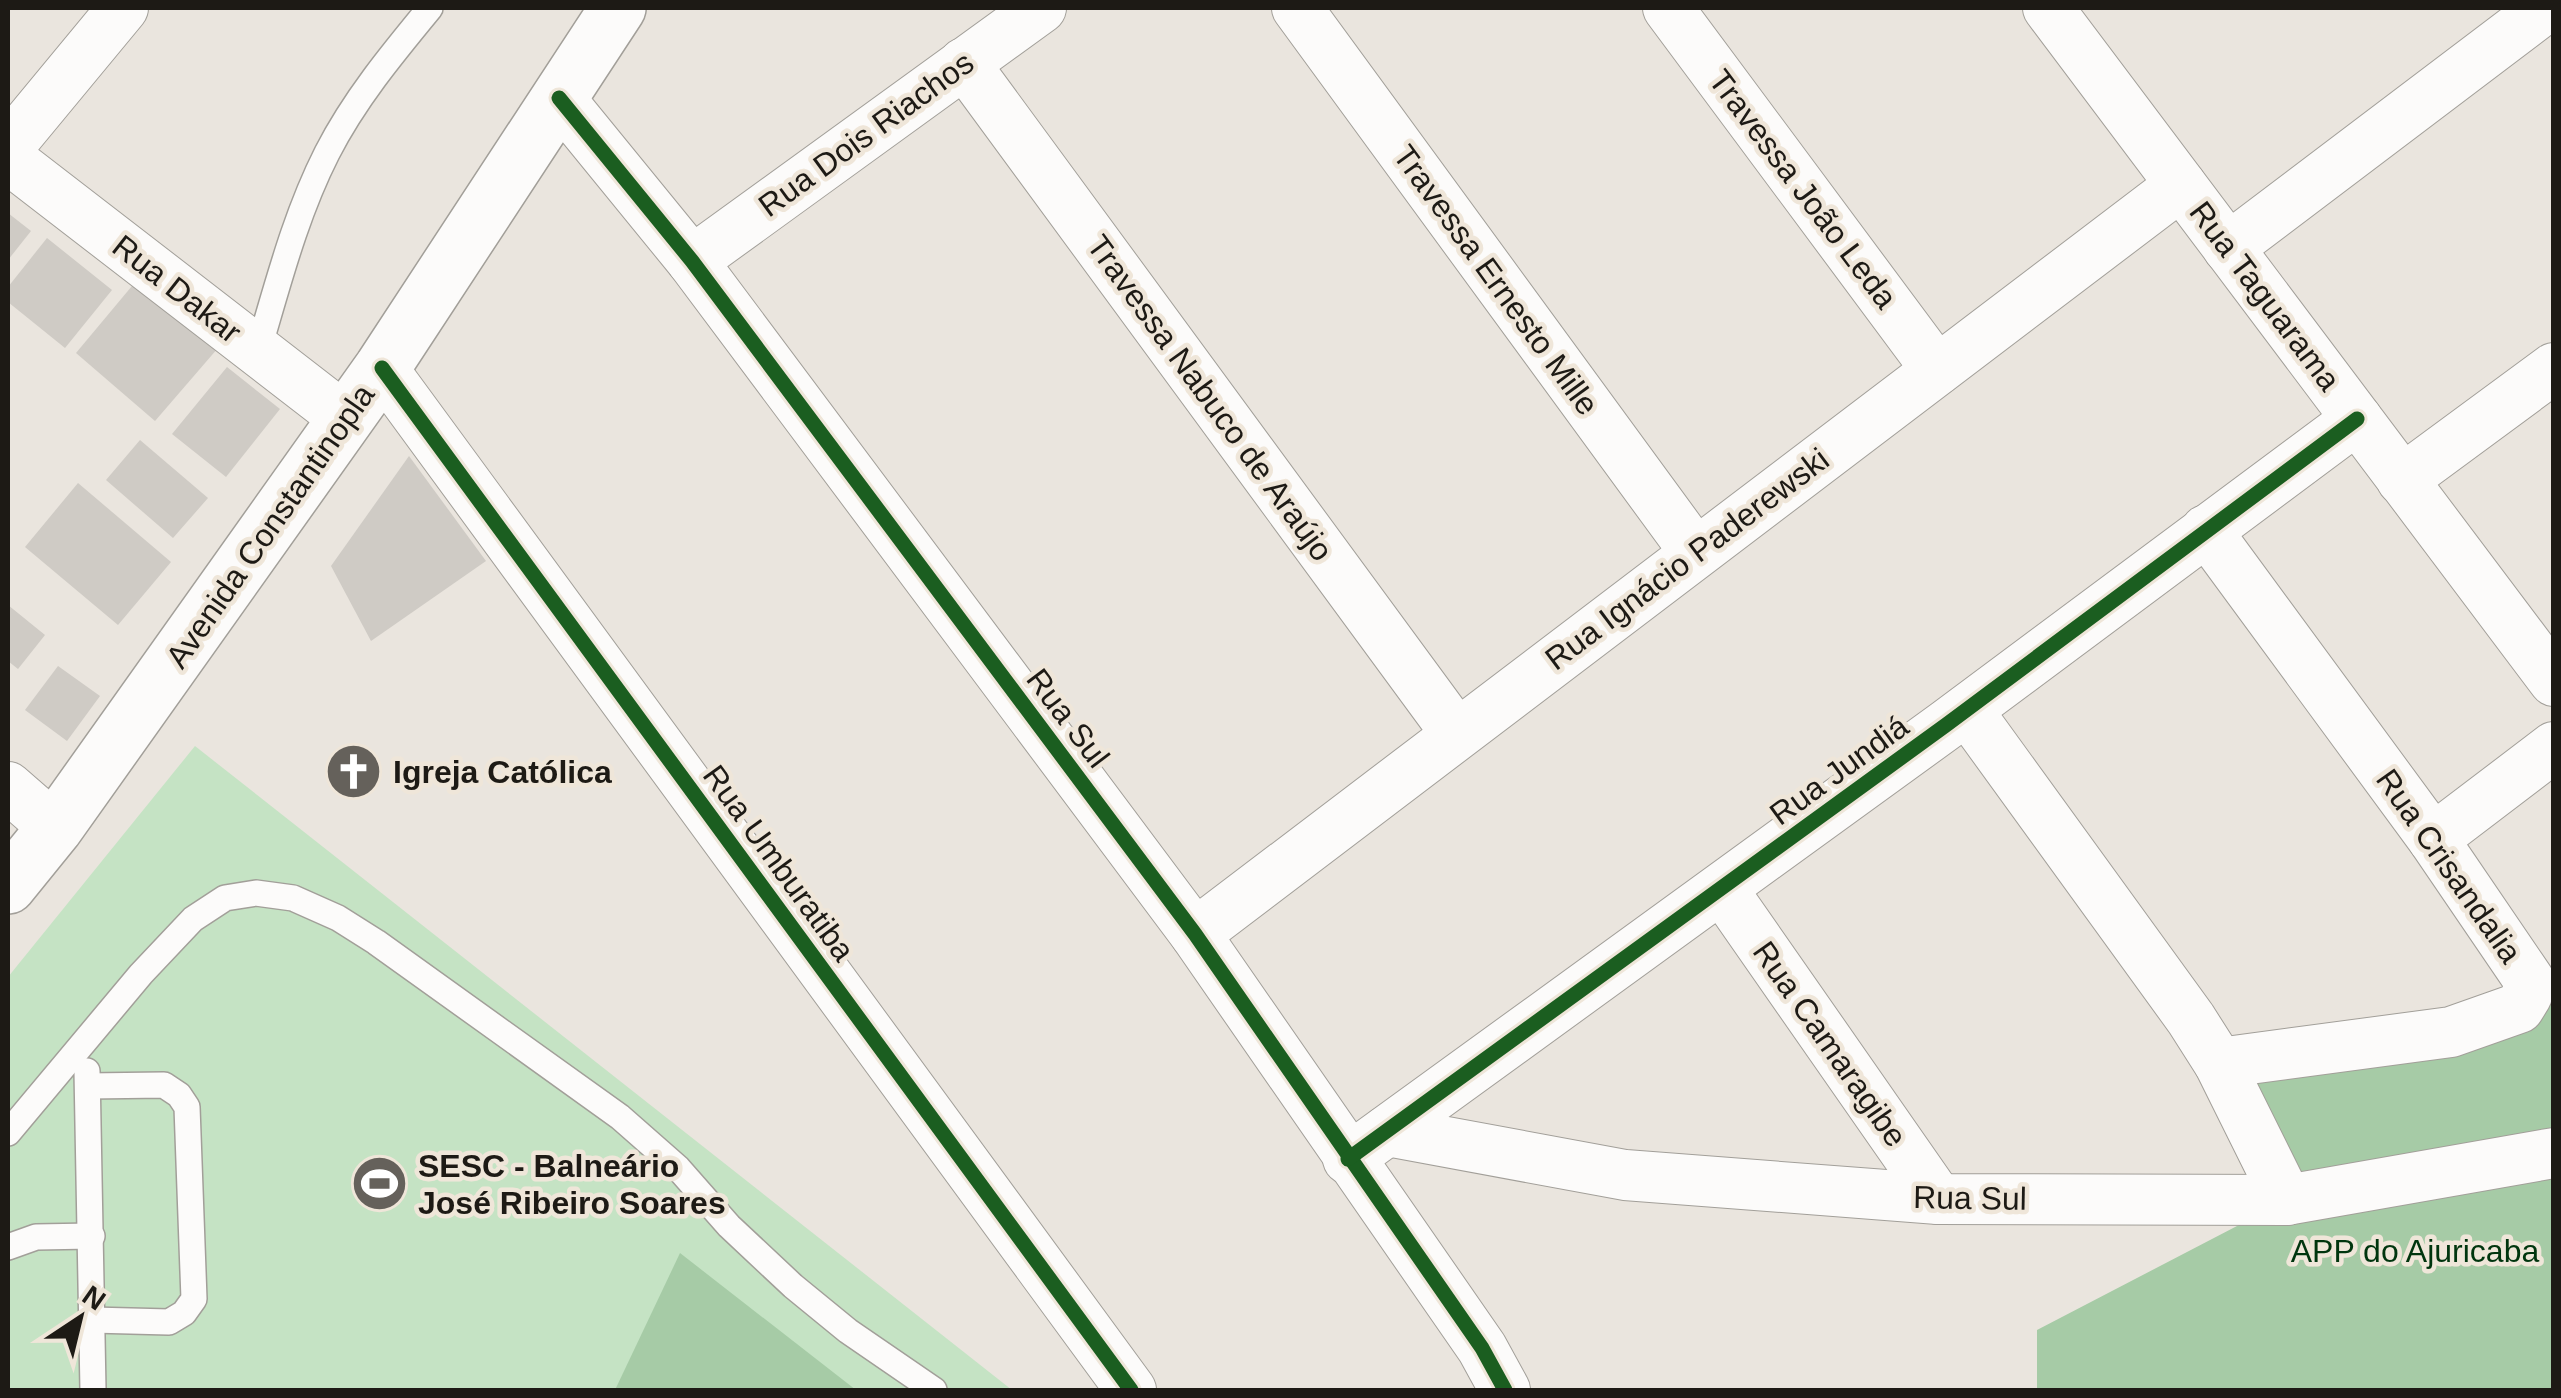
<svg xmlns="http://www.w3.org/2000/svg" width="2561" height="1398" font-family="Helvetica,sans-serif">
<rect width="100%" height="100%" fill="#eae5de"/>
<path fill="#c5e3c4" d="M195,746L1012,1390H8V977Z"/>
<g fill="#a6cba6">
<path d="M2553,983V1390H2037V1330L2287,1200L2219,1063Z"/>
<path d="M680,1253L856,1390H615Z"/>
</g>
<g fill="#cfcbc5">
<path d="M8,213L31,231L8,260Z"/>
<path d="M47,238L112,290L65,348L8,302V287Z"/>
<path d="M137,280L218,348L155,421L76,353Z"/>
<path d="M227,367L280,409L226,477L172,434Z"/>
<path d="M140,440L208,498L173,538L106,480Z"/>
<path d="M409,456L486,561L371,641L331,566Z"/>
<path d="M78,483L171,562L118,625L25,547Z"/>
<path d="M8,605L45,635L18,669L8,661Z"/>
<path d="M58,666L100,696L67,741L25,710Z"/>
</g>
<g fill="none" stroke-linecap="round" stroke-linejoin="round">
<defs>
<g id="service">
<path d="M258,351C278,284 295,216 327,153C354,100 392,54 430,8"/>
<path d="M87,1071L93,1390"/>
<path d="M88,1086L164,1085L179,1095L187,1107L194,1299L184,1313L169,1322L92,1320"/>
<path d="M8,1133L141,974L193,919L225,898L256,893L293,898L338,918L376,942L620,1117L678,1168L729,1226L793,1286L848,1331L934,1390"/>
<path d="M8,1247L36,1237L92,1236"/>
</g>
<g id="minor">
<path d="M1297,8L1695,552"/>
<path d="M1668,8L1937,370"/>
<path d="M2048,8L2554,681"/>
<path d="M964,63L1456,733"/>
<path d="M559,98L692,261L1195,934L1482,1348L1505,1390"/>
<path d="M8,147L123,8"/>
<path d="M8,158L346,419"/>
<path d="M2228,248L2545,8"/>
<path d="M692,261L1041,8"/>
<path d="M382,368L1131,1390"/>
<path d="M2402,480L2554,368"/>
<path d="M2206,530L2433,839L2529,980L2527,995L2519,1008L2451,1032L2219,1063"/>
<path d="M1967,710L2191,1019L2219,1063L2287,1200"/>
<path d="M8,787L55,828"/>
<path d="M2433,839L2554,747"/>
<path d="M1722,889L1938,1199"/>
<path d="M1195,934L2181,185"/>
<path d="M1387,1131L1625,1175L1938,1199L2287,1200L2554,1153"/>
<path d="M1348,1159L1946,725L2357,419"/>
</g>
<path id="tertiary" d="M8,886L55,828L382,368L618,8"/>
</defs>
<use href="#service" stroke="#a29f99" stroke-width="28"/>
<use href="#minor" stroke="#a29f99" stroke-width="52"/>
<use href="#tertiary" stroke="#a29f99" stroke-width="58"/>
<use href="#service" stroke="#fcfbfa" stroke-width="25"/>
<use href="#minor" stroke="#fcfbfa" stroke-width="50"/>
<use href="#tertiary" stroke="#fcfbfa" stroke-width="55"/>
<defs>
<g id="cycleway">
<path d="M559,98L692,261L1195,934L1482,1348L1505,1390"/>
<path d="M382,368L1131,1390"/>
<path d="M1348,1159L1946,725L2357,419"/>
</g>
</defs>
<use href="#cycleway" stroke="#efe6d9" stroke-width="21"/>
<use href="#cycleway" stroke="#1b5e20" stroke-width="15"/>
</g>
<defs>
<symbol id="church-disc" viewBox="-11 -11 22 22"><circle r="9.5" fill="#65615b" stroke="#efe6d9"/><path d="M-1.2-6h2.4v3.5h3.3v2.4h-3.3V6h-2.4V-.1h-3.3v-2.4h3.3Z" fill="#fff"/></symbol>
<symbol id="stadium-disc" viewBox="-11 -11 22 22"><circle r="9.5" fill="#65615b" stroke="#efe6d9"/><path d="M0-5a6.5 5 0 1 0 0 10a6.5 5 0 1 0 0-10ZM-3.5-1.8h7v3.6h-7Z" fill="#fff"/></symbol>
</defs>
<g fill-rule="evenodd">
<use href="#church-disc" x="322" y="740" width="63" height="63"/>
<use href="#stadium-disc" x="348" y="1152" width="63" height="63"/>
</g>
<g text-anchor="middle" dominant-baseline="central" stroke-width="9" stroke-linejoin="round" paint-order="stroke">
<g font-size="32" fill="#1d1a15" stroke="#efe6d9">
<text transform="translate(866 134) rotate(-36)">Rua Dois Riachos</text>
<text transform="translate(1803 189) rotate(53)">Travessa João Leda</text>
<text transform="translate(1496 280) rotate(54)">Travessa Ernesto Mille</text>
<text transform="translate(177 289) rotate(38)">Rua Dakar</text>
<text transform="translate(2265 296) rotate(53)">Rua Taguarama</text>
<text transform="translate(1210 398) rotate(54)">Travessa Nabuco de Araújo</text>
<text transform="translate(270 526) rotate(-55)">Avenida Constantinopla</text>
<text transform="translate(1687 559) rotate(-37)">Rua Ignácio Paderewski</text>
<text transform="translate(1068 718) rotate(53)">Rua Sul</text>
<text transform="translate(1839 770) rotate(-36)">Rua Jundiá</text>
<text transform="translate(779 863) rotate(54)">Rua Umburatiba</text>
<text transform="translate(2449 866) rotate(55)">Rua Crisandalia</text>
<text transform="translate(1830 1044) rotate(55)">Rua Camaragibe</text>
<text transform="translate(1970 1198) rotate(1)">Rua Sul</text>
</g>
<g font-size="32" font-weight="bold" fill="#1d1a15" stroke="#efe6d9" text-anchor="start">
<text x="393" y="772">Igreja Católica</text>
<text x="418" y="1166">SESC - Balneário<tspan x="418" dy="37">José Ribeiro Soares</tspan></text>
</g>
<g font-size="32" fill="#00350e" stroke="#efe6d9">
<text x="2415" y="1251">APP do Ajuricaba</text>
</g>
</g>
<rect width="2561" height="1398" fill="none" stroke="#1d1a15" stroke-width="20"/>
<g transform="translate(80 1318) rotate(35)" stroke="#efe6d9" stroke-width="8" paint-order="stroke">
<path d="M0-8L18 38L0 25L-18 38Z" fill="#1d1a15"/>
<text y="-15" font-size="28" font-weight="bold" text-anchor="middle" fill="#1d1a15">N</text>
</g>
</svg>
